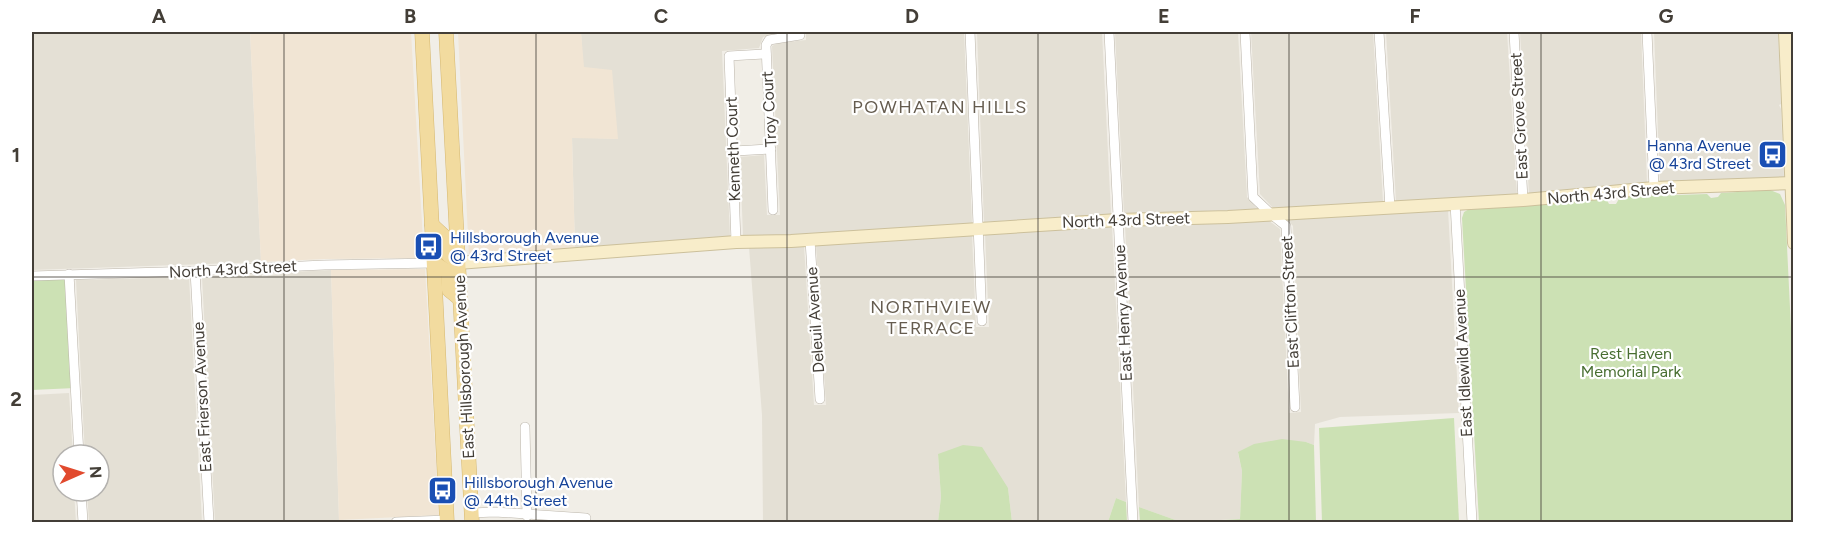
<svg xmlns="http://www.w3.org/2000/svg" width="1825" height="554" font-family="Figtree,sans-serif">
<rect width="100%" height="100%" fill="#f1eee7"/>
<g fill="#e4e0d5">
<path d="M32,32H250L261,262L32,270Z"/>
<path d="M581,32H780L763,37L759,48L722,51L730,236L575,248L572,137L618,139L583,67Z"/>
<path d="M806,32H964L972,223L791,235L743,236L740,157L764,155L767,215H780L772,46L778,43L806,40Z"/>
<path d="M977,32H1102L1111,214L984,222Z"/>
<path d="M1115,32H1238L1247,197L1257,209L1124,214Z"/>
<path d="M1251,32H1373L1383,202L1273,208L1260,194Z"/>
<path d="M1386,32H1507L1517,195L1396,201Z"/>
<path d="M1520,32H1641L1647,183L1529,194Z"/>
<path d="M1654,32H1778L1781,104L1779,105L1781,109L1784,178L1660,182Z"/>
<path d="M1448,209L1459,413L1340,417L1315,424L1314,445L1306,442L1238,453L1242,471L1240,519L1181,522L1139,507L1125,225L1268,220L1280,229L1289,413L1301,412L1293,226L1287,219Z"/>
<path d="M1112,226L1126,502L1116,498L1108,522H1012L1008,488L938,454L941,497L938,522H763L762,415L749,247L804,246L814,405H826L816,245L972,234L976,327H989L985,233Z"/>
<path d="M331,270L339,520L215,522L202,277L262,274V277L290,272Z"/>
<path d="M189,277L202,522H89L87,491H99V455H85L76,280Z"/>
<path d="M69,393L73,455H63V491H74L76,522H32V395Z"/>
</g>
<g fill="#f1e5d4">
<path d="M250,32H411L424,258L324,259L261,262Z"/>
<path d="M458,32H581L584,67L612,70L618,139L572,138L575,248L469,256Z"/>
<path d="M425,269L439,515L339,520L331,270Z"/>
</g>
<g fill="#cce1b4">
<path d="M1770,190L1780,194L1785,205L1793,370V522H1479L1462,218L1464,212L1473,207L1606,198L1609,204H1616L1620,197L1707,194L1711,198L1718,197L1721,193Z"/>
<path d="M69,274L75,388L32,390V276Z"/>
<path d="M1454,418L1459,522H1322L1319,428Z"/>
<path d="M1282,439L1306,442L1314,445L1316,522H1194L1240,519L1242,471L1238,452L1254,444Z"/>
<path d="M963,445L982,447L1008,488L1012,522H938L941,497L938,454Z"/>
<path d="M1116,498L1126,502L1127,522H1106H1108Z"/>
<path d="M1139,507L1181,522H1140Z"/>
</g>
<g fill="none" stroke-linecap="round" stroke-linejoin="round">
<defs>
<g id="street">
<path d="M970,32L982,321"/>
<path d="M1109,32L1133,522"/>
<path d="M1245,32L1253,197L1271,214L1286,226L1295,407"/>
<path d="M1379,32L1390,208"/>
<path d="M1514,32L1523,200"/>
<path d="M1647,32L1654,188"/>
<path d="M734,151L771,149"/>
<path d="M1455,203L1472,522"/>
<path d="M773,210L766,45L769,40L800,35"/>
<path d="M810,240L820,399"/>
<path d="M736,242L729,56L766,54"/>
<path d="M195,271L209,522"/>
<path d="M69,274L79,455"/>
<path d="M32,276L195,271L324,265L434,263"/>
<path d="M525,427L527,516"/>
<path d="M81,491L83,522"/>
<path d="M471,513L495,512L586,518"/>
<path d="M396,522L447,520"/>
</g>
<g id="secondary">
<path d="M1785,32L1794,243"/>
<path d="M458,263L736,242L791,241L1118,220L1228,217L1523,200L1654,188L1794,183"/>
</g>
<g id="primary">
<path d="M422,32L447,522"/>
<path d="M446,32L472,522"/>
<path d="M432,225L446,238L448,255L458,263"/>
<path d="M434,263L448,272L449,290L460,299"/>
</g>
</defs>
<use href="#street" stroke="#bbb5aa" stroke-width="10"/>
<use href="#secondary" stroke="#ccc09b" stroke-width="14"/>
<use href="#primary" stroke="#d5b871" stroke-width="15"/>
<use href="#street" stroke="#fff" stroke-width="9"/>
<use href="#secondary" stroke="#f8edca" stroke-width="12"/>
<use href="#primary" stroke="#f2db9f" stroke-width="14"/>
</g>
<path fill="none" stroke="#433e37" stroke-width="1.5" stroke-opacity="0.55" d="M284,32V522M536,32V522M787,32V522M1038,32V522M1289,32V522M1541,32V522M32,277H1794"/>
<defs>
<symbol id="bus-square" viewBox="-11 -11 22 22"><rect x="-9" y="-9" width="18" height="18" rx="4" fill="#1a4fb4" stroke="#fff"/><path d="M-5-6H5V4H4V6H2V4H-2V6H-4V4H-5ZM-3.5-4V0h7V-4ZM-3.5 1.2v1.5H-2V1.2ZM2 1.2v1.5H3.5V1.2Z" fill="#fff"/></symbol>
</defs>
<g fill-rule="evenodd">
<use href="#bus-square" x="1756" y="138" width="33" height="33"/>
<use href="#bus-square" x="412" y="230" width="33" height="33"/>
<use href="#bus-square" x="426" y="474" width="33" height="33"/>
</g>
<g text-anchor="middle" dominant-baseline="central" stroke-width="4.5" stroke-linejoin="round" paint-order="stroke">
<g font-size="16" fill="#433e37" stroke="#fff">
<text transform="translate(769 109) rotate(-93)">Troy Court</text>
<text transform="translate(1519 116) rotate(-93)">East Grove Street</text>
<text transform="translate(733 149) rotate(-92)">Kenneth Court</text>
<text transform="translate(1611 193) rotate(-5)">North 43rd Street</text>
<text transform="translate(1126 220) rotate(-2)">North 43rd Street</text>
<text transform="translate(233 269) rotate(-3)">North 43rd Street</text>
<text transform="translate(1290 302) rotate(-93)">East Clifton Street</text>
<text transform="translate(1123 313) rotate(-93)">East Henry Avenue</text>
<text transform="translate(815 320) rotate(-94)">Deleuil Avenue</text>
<text transform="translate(1463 363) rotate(-93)">East Idlewild Avenue</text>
<text transform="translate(464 367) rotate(-93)">East Hillsborough Avenue</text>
<text transform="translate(202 397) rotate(-93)">East Frierson Avenue</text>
</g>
<g font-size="16" fill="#164399" stroke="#fff" text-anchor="start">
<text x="1751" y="145" text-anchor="end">Hanna Avenue<tspan x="1751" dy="18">@ 43rd Street</tspan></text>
<text x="450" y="237">Hillsborough Avenue<tspan x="450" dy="18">@ 43rd Street</tspan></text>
<text x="464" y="482">Hillsborough Avenue<tspan x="464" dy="18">@ 44th Street</tspan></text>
</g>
<g font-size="16" fill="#486e31" stroke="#fff">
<text x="1631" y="353">Rest Haven<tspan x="1631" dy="18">Memorial Park</tspan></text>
</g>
<g font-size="18" letter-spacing="1.5" fill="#655c4f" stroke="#fff">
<text x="940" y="107">POWHATAN HILLS</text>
<text x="931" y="307">NORTHVIEW<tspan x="931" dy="21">TERRACE</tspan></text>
</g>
</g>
<rect width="1825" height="554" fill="none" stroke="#ffffff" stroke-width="66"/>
<g transform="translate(81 473) rotate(87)"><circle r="28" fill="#ffffff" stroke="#b4b2af" stroke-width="1.5"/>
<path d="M0-4.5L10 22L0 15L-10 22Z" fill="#e14a2e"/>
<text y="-9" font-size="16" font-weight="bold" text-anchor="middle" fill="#433e37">N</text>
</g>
<rect x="33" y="33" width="1759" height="488" fill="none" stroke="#433e37" stroke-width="2"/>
<g font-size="20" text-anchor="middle" font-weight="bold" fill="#433e37">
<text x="159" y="23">A</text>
<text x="410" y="23">B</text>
<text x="661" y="23">C</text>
<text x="912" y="23">D</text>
<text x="1164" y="23">E</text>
<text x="1415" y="23">F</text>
<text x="1666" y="23">G</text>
<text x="16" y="162">1</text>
<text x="16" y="406">2</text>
</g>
</svg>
